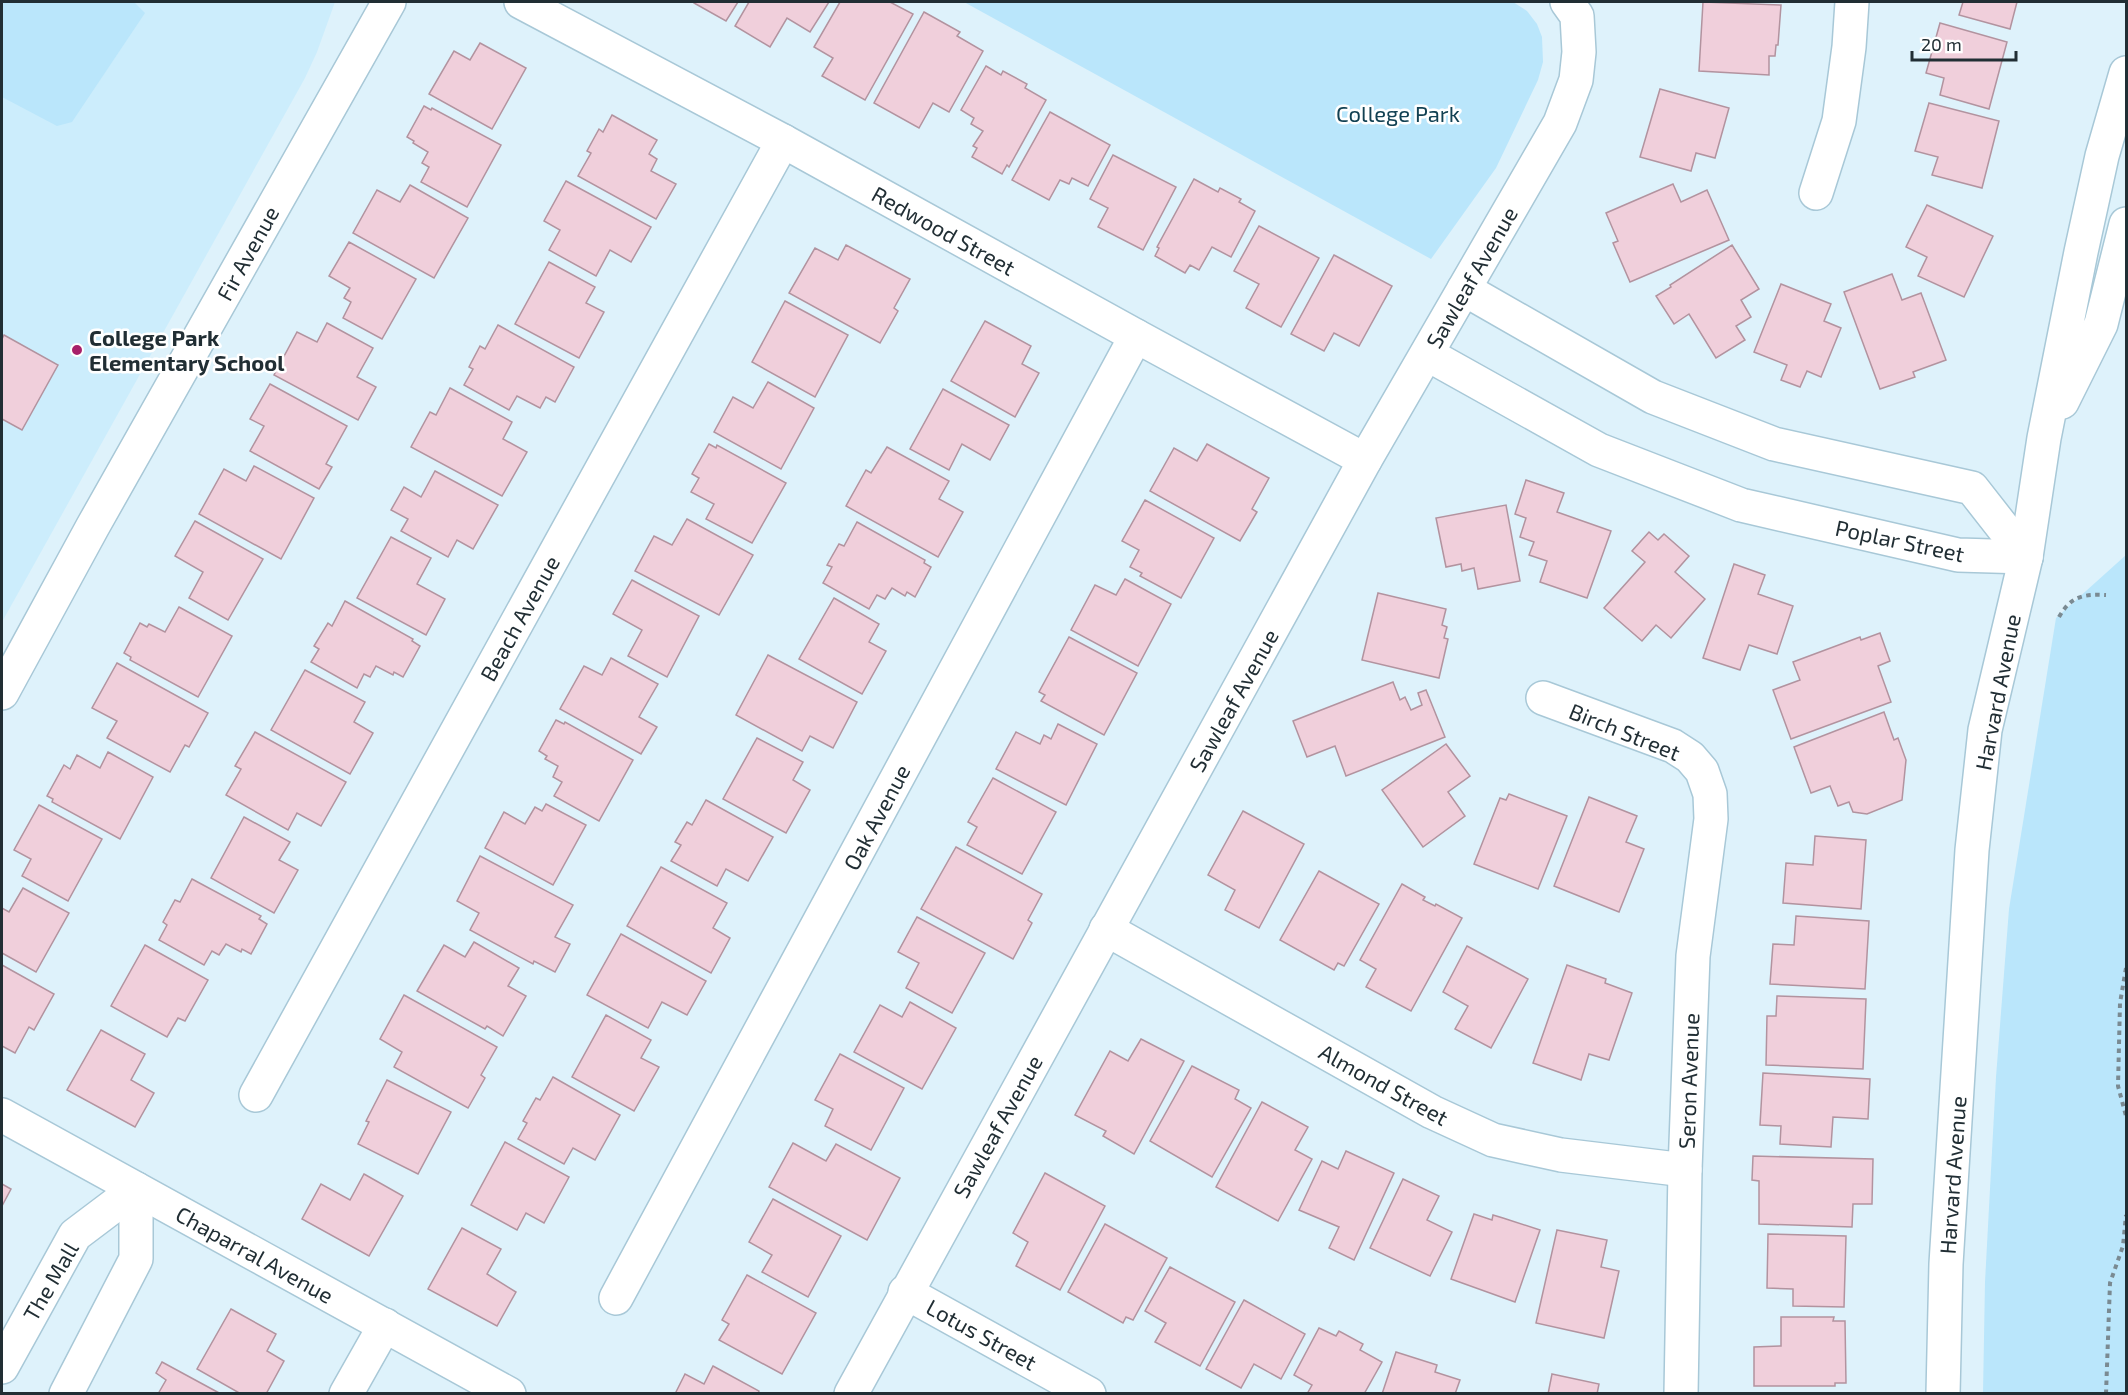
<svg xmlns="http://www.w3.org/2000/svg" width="2128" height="1395" font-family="'Exo 2',sans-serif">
<rect width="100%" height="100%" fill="#def2fb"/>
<path fill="#ccedfc" d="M2,2H335L317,52L305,78L2,622Z"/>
<g fill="#bae6fb">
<path d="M2,2H134L145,13L72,122L57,126L2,97Z"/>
<path d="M964,2H1513L1527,11L1537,24L1542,37L1543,62L1538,80L1496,168L1431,259Z"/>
<path d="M2126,555V1393H1983L1985,1282L1996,1077L2009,909L2056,618Z"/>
</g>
<g fill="#f0cfdb" stroke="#b2939f" stroke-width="1.5">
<path d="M749,2H829L810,32L787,18L770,47L735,26Z"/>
<path d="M840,2H890L913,14L865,100L822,76L833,58L814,47Z"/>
<path d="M1703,2L1781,5L1778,45H1776L1775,56H1769V75L1699,71Z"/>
<path d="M1963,2H2017L2010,29L1959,15Z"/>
<path d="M694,3V2H738L726,21Z"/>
<path d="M924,12L960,32L957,36L983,51L949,112L933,103L919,128L874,103Z"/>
<path d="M1940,23L2007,42L1989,109L1940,95L1944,78L1926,73Z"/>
<path d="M480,43L526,68L492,129L429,94L454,51L470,60Z"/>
<path d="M986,66L1001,75L1003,71L1027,84L1025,88L1046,100L1009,167L1007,165L1002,174L972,157L977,148L973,146L983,131L971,124L974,118L961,110Z"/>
<path d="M1660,89L1729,108L1715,158L1696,153L1691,171L1640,157Z"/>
<path d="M1929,103L1999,121L1982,188L1932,175L1938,157L1915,151Z"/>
<path d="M424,106L431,110L432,108L501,145L467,207L421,182L429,167L422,163L428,152L413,143L414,141L407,137Z"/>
<path d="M1050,112L1110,145L1088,186L1072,178L1069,184L1060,180L1049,200L1012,180Z"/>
<path d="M612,115L657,140L649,154L657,159L651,171L676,184L656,219L578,176L591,153L587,151L599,129L603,132Z"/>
<path d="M1113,155L1176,187L1143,250L1098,227L1108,208L1090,199Z"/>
<path d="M1194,179L1218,192L1220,188L1241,199L1239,202L1255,211L1231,257L1212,247L1199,270L1190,265L1185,273L1155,256L1159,248L1157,247Z"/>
<path d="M566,181L651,227L631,262L610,250L596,276L549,250L560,230L544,221Z"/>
<path d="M1673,184L1681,202L1707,190L1729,240L1630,282L1613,243L1618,241L1606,213Z"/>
<path d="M410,185L468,218L434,278L353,233L377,190L400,202Z"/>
<path d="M1927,205L1993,236L1964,297L1918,276L1927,257L1906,247Z"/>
<path d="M1259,226L1319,258L1281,327L1246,308L1259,284L1234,271Z"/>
<path d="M349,242L416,279L382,339L343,318L351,302L344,298L350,288L329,276Z"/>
<path d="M846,245L910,279L894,308L898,311L880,343L789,293L815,248L838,260Z"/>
<path d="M1732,245L1759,289L1741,300L1751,317L1736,326L1745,340L1716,358L1689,314L1674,324L1656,296L1671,287L1670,285Z"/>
<path d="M1334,255L1392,286L1359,346L1334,333L1324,351L1291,334Z"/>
<path d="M549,262L595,287L586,303L604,312L579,358L515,324Z"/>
<path d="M1892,274L1902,300L1921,293L1946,360L1913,372L1915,377L1880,389L1844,292Z"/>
<path d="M1781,284L1831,304L1824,321L1841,328L1821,377L1807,371L1800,387L1781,380L1787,365L1754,352Z"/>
<path d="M785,301L848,335L815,397L752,362Z"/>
<path d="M985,321L1031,346L1022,364L1039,373L1015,417L951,381Z"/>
<path d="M327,323L373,348L357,377L376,387L358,420L274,375L297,332L317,342Z"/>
<path d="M498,325L574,367L555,402L546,397L540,408L517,396L509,410L464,385L473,369L469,367L480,346L485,349Z"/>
<path d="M4,335L58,365L22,430L2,419V339Z"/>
<path d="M768,382L814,408L781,469L714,432L733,397L753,408Z"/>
<path d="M270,384L347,426L326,464L332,467L319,489L250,451L264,426L250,419Z"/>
<path d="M450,388L512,422L503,439L527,452L502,496L411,447L430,412L436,415Z"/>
<path d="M943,389L1009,425L990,460L962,444L949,470L910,449Z"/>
<path d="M709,444L716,448L717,445L786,483L752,543L706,519L714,504L691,492L699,478L692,474Z"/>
<path d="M1207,444L1269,478L1252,509L1257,512L1240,541L1150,491L1174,448L1197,461Z"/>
<path d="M887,447L949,481L939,499L963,512L938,557L846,506L866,470L871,473Z"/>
<path d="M254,466L314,498L281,559L199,514L224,469L246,481Z"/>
<path d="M435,471L498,505L473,549L457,540L448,557L401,531L408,519L391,510L404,487L421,497Z"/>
<path d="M1526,480L1564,493L1557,512L1611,531L1587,598L1540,582L1547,561L1529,555L1534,542L1520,537L1526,518L1515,514Z"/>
<path d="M1145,500L1214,538L1181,598L1140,576L1142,573L1130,567L1139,550L1122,541Z"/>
<path d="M1506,505L1520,581L1478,589L1474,568L1462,571L1461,564L1446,567L1436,518Z"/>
<path d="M687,519L753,555L719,615L635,571L654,536L672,545Z"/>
<path d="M195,521L263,559L228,620L189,598L203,572L175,556Z"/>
<path d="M857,522L925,560L924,563L931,567L915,597L907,592L905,596L892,588L885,599L877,595L869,609L823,583L832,567L827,565L839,544L844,546Z"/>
<path d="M1649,532L1658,540L1664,534L1689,556L1675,572L1705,599L1671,638L1656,625L1642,641L1604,608L1645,562L1632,551Z"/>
<path d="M391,537L431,558L417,584L445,599L426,635L357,598Z"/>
<path d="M1734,564L1765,575L1758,594L1793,606L1777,654L1749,645L1740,670L1703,658Z"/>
<path d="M1125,579L1171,604L1138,666L1071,630L1095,585L1116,595Z"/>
<path d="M632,580L699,616L667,677L628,656L642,630L613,614Z"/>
<path d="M1378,593L1446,609L1442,625L1447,627L1444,638L1448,639L1439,678L1362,660Z"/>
<path d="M834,598L879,624L869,642L886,651L862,694L799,659Z"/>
<path d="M345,601L413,639L412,641L420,646L403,677L394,672L393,675L376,666L370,677L364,674L357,688L311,662L319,649L314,646L328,623L332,626Z"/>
<path d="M179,607L232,636L198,697L130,660L131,657L124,653L140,623L147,627L149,624L165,632Z"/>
<path d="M1880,633L1890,661L1878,666L1891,702L1791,739L1773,690L1800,680L1793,662L1860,637L1861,640Z"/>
<path d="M1069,637L1137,673L1104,735L1041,701L1045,695L1039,692Z"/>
<path d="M768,655L857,702L833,748L810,736L802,751L736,715Z"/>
<path d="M611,658L658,684L639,717L657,727L641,754L560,709L584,666L602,675Z"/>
<path d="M117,663L208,713L189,747L185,745L170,772L107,738L117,721L92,708Z"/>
<path d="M305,670L365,702L354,722L373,733L350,774L271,730Z"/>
<path d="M1393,682L1400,700L1405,697L1411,710L1422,705L1418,693L1426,690L1445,737L1346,776L1335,746L1307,757L1293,721Z"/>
<path d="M1884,712L1894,740L1898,738L1906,760L1902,800L1867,814L1853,812L1849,802L1838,806L1830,786L1811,793L1794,747Z"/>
<path d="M556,720L564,724L565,722L633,760L599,821L554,796L562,782L553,777L558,766L545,759L547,756L539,751Z"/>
<path d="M1058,724L1097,744L1066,805L996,769L1016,732L1040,744L1044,735L1051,739Z"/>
<path d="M255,732L346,782L321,826L297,813L288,830L226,795L241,769L235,766Z"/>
<path d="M757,738L803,762L793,780L810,790L786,833L723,799Z"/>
<path d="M1446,744L1470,776L1448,792L1465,816L1423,847L1382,790Z"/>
<path d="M108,752L153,777L120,839L52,802L53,799L47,796L64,765L70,769L77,755L100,768Z"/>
<path d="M993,778L1056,812L1022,874L967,845L977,827L968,822Z"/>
<path d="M1509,794L1567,816L1538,889L1474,864L1500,798L1506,800Z"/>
<path d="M1589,797L1637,816L1626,842L1644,849L1619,912L1554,886Z"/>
<path d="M706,800L773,837L748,881L726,869L717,886L671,861L681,845L675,842L687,822L692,825Z"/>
<path d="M546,804L586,825L553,885L485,848L504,812L525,824L535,807L542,811Z"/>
<path d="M39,805L102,839L68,901L22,876L31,859L14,850Z"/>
<path d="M1243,811L1304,844L1259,928L1225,910L1235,890L1208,875Z"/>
<path d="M244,817L290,842L279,860L298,870L274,913L211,878Z"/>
<path d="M1815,836L1866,840L1861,909L1783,903L1786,863L1813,865Z"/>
<path d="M956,847L1042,894L1028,920L1032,923L1013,959L921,909Z"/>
<path d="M480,856L573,905L555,937L570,944L555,972L534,961L533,964L470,930L479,913L457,901Z"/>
<path d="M661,867L727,903L713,928L730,938L711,973L627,926Z"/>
<path d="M1319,871L1379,904L1344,966L1338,963L1334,970L1280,940Z"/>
<path d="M192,879L261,916L259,919L267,924L251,954L242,949L241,952L226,944L219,955L212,951L204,965L159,940L167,925L163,922L175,900L180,902Z"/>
<path d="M1402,884L1425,897L1423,900L1435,906L1436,904L1462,918L1411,1011L1366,987L1376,969L1360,960Z"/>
<path d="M23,888L69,913L36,972L2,953V908L9,912Z"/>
<path d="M1796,916L1869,921L1865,989L1770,984L1773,944L1794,945Z"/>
<path d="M917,917L985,953L952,1013L906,988L919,963L898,952Z"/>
<path d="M621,934L706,981L687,1015L662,1002L648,1028L587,995Z"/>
<path d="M474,942L519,968L508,986L526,996L503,1036L487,1026L485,1029L417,991L444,945L465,957Z"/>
<path d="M145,945L208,980L185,1021L178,1018L167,1037L111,1006Z"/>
<path d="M1467,946L1528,979L1491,1048L1455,1029L1468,1006L1443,992Z"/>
<path d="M2,965L54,994L34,1030L29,1027L15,1053L2,1046Z"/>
<path d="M1567,965L1606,979L1605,983L1632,993L1609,1060L1589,1054L1581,1080L1533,1063Z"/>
<path d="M404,995L497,1047L481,1075L485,1078L468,1108L394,1067L402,1052L380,1039Z"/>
<path d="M1777,996L1866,999L1863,1069L1766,1065L1767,1016H1776Z"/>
<path d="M910,1002L956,1028L922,1089L854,1052L880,1005L902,1017Z"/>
<path d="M606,1015L651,1040L641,1058L659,1067L634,1111L572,1077Z"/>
<path d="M101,1030L145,1054L131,1080L154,1093L135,1127L67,1090Z"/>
<path d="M1141,1039L1184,1061L1134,1154L1103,1136L1106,1131L1075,1115L1110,1051L1128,1061Z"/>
<path d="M840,1054L904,1088L871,1150L825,1126L833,1109L815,1100Z"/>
<path d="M1192,1066L1239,1090L1235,1099L1251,1108L1212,1177L1150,1141Z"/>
<path d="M1763,1073L1870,1079L1868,1119L1833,1117L1831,1147L1780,1144L1781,1126L1760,1125Z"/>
<path d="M553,1077L620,1115L595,1160L573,1148L564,1164L518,1139L527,1123L523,1121L536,1098L540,1100Z"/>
<path d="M387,1080L451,1112L418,1174L358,1144L369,1122L366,1121Z"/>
<path d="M1262,1102L1308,1127L1295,1150L1312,1159L1278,1221L1216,1187Z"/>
<path d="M505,1142L569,1177L544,1223L526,1213L517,1230L471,1205Z"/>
<path d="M793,1143L826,1161L836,1144L900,1178L867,1240L769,1187Z"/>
<path d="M1346,1151L1394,1173L1354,1260L1329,1248L1339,1227L1299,1210L1322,1161L1338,1169Z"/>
<path d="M1753,1156L1873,1159L1872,1204H1853L1852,1227L1759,1224V1181L1752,1180Z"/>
<path d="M1045,1173L1105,1206L1060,1290L1016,1266L1028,1242L1013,1233Z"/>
<path d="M364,1174L403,1196L369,1256L302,1219L321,1184L350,1200Z"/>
<path d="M1403,1179L1439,1196L1427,1220L1452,1232L1430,1276L1370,1248Z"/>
<path d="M2,1184L11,1189L2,1206Z"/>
<path d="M773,1199L841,1236L808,1297L762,1272L772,1255L749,1242Z"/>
<path d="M1474,1214L1492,1220L1493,1215L1503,1218L1540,1230L1515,1302L1451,1279Z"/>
<path d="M1105,1224L1167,1258L1133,1320L1126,1317L1123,1323L1068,1292Z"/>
<path d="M462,1228L501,1249L487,1274L516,1292L497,1326L428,1289Z"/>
<path d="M1557,1230L1607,1240L1601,1267L1619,1271L1604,1338L1536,1323Z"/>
<path d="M1768,1234L1846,1236L1844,1307L1793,1306V1289L1767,1288Z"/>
<path d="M1170,1267L1235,1302L1200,1366L1155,1342L1166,1323L1145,1311Z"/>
<path d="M747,1275L816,1313L782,1374L719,1340L729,1324L722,1320Z"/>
<path d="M1244,1300L1305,1334L1281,1379L1254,1364L1241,1388L1206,1369Z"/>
<path d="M231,1309L276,1334L267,1351L284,1361L266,1394H241L197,1369Z"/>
<path d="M1781,1317H1834L1833,1321H1845L1846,1383H1835V1386H1754V1347L1781,1346Z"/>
<path d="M1319,1328L1336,1336L1339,1331L1363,1344L1360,1350L1382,1362L1364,1394H1307L1312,1385L1294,1375Z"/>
<path d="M1396,1352L1437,1365L1435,1372L1460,1380L1455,1394H1382Z"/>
<path d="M162,1362L221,1394H158L166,1380L156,1373Z"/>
<path d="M713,1366L759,1391L758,1394H675L685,1374L704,1384Z"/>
<path d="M1552,1374L1599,1384L1597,1394H1548Z"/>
</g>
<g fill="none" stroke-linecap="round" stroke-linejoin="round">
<defs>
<g id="minor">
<path d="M521,2L783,141L1136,336L1365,460"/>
<path d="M1816,193L1839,121L1849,47L1852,2"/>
<path d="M1464,289L1653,397L1774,444L1972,488L2026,557"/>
<path d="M1427,354L1599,450L1741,505L1958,555L2026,557"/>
<path d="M2,693L93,526L389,2"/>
<path d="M1543,698L1673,746L1690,757L1702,771L1710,794L1711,819L1693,956L1685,1170L1681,1394"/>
<path d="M1106,929L1432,1112L1493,1140L1561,1155L1685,1170"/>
<path d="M256,1095L783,141"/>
<path d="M2,1115L509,1394"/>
<path d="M905,1292L1089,1394"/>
<path d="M616,1298L1136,336"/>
<path d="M2,1367L75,1235L136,1189"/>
<path d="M66,1394L136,1259V1189"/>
<path d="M346,1394L385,1325"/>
<path d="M851,1394L1365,460L1560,123L1576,80L1579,52L1577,16L1567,2"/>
</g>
<g id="major">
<path d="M2062,402L2101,324L2126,224"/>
<path d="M1943,1394L1946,1264L1972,850L1985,730L2026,557L2044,438L2081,252L2102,156L2126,73"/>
</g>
</defs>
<use href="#minor" stroke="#a8c8d7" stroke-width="36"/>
<use href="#major" stroke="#a8c8d7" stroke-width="36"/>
<g stroke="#7a8a92" stroke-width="4" stroke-dasharray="4.5 4.5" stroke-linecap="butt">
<path d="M2059,617C2071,596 2083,594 2106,595"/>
<path d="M2126,968L2120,1003L2118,1086L2126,1116"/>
<path d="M2106,1394L2110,1283L2123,1246L2126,1215"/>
</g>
<use href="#minor" stroke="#fff" stroke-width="33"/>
<use href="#major" stroke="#fff" stroke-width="33"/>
</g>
<circle fill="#a7206a" stroke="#fff" stroke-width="2" cx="77" cy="350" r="6"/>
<g text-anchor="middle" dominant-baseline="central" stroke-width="5" stroke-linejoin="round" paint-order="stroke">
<g font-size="22" fill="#124153" stroke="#fff">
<text x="1398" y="113">College Park</text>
</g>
<g font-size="22" fill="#212e34" stroke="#fff">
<text transform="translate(944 230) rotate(29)">Redwood Street</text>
<text transform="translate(247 253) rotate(-61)">Fir Avenue</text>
<text transform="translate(1471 277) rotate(-60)">Sawleaf Avenue</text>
<text transform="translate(1900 540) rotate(12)">Poplar Street</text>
<text transform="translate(519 618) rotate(-61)">Beach Avenue</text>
<text transform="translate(1997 692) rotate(-79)">Harvard Avenue</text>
<text transform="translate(1233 700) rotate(-61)">Sawleaf Avenue</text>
<text transform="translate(1625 731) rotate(22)">Birch Street</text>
<text transform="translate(876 817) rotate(-62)">Oak Avenue</text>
<text transform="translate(1688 1081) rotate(-88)">Seron Avenue</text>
<text transform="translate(1384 1084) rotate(29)">Almond Street</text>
<text transform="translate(997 1126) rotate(-61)">Sawleaf Avenue</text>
<text transform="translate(1952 1175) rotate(-86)">Harvard Avenue</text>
<text transform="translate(255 1254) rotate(29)">Chaparral Avenue</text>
<text transform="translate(50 1281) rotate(-60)">The Mall</text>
<text transform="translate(982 1334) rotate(29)">Lotus Street</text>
</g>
<g font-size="22" font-weight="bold" fill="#212e34" stroke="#fff" text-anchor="start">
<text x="89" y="337">College Park<tspan x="89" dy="25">Elementary School</tspan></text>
</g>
</g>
<rect width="2128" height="1395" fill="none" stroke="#212e34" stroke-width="6"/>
<path d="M1912 51v9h104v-9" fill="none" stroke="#212e34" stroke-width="3"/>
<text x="1921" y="51" font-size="18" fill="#212e34" stroke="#ffffff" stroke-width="4.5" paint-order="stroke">20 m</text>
</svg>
